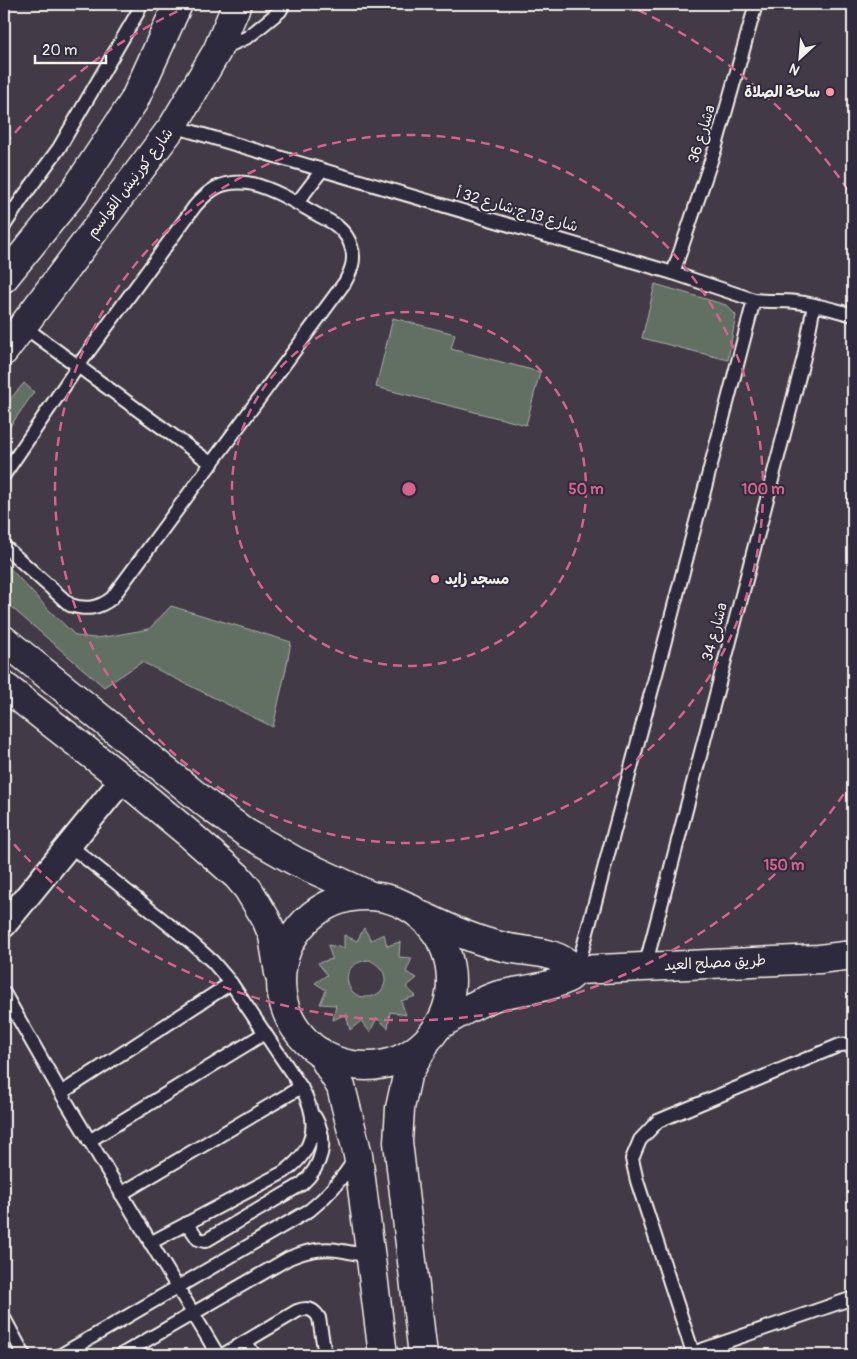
<svg xmlns="http://www.w3.org/2000/svg" width="857" height="1359" font-family="Pangolin,'Playpen Sans Arabic',sans-serif">
<rect width="100%" height="100%" fill="#433a47"/>
<filter id="ink" filterUnits="userSpaceOnUse"><feTurbulence type="fractalNoise" baseFrequency=".02" numOctaves="2"/><feDisplacementMap in="SourceGraphic" scale="10" xChannelSelector="R" yChannelSelector="G"/><feConvolveMatrix kernelMatrix="1 2 1 2 8 2 1 2 1" color-interpolation-filters="sRGB"/></filter>
<g filter="url(#ink)">
<g fill="#626f64" stroke="#abb0a6" fill-rule="evenodd">
<path d="M655,284L726,305L736,315L728,360L642,338Z"/>
<path d="M393,318L455,334L451,349L540,372L526,425L376,387Z"/>
<path d="M24,383L34,392L4,435V406Z"/>
<path d="M4,562L49,610L76,636L95,638L111,636L149,629L171,606L291,642L286,669L273,727L142,662L104,687L4,601Z"/>
<path d="M364,928L371,940L384,934L387,946L400,942L399,957L412,958L406,972L417,978L406,987L416,996L401,1001L406,1015L390,1012L388,1028L377,1018L370,1032L361,1021L350,1030L346,1014L333,1020L336,1005L320,1004L326,990L315,983L327,975L318,963L332,959L328,945L344,948V935L357,941ZM369,960C381,965 391,978 381,991C377,995 372,997 367,997C345,999 336,963 369,960Z"/>
</g>
<g fill="none" stroke-linecap="round" stroke-linejoin="round">
<defs>
<g id="lane">
<path d="M221,49L248,37L280,11L284,4"/>
<path d="M173,126L673,273L754,300C768,302 782,300 796,302C816,304 835,310 853,315"/>
<path d="M297,203L322,170"/>
<path d="M4,226L21,200L59,148L138,12L141,4"/>
<path d="M673,273L715,149L756,4"/>
<path d="M23,326L212,464"/>
<path d="M4,475L78,366L195,206C204,196 213,187 226,184C234,182 244,182 253,184C276,190 298,204 318,215C325,219 333,222 338,227C344,232 349,239 351,246C356,259 351,271 345,282L112,598C98,609 86,610 70,605L4,546"/>
<path d="M69,845L193,944L213,962L231,983L301,1087C320,1120 316,1150 284,1172L150,1243"/>
<path d="M645,967L804,357L814,305"/>
<path d="M577,970L667,633L754,300"/>
<path d="M4,993L61,1093L218,1355"/>
<path d="M61,1093L231,983"/>
<path d="M89,1141L265,1033"/>
<path d="M121,1194L301,1087"/>
<path d="M187,1223L198,1239L205,1241L302,1184C322,1166 329,1141 315,1117"/>
<path d="M4,1318L24,1355"/>
<path d="M246,1342L254,1355"/>
<path d="M693,1353L853,1298"/>
<path d="M61,1355L310,1210C329,1195 342,1179 355,1159"/>
<path d="M121,1355L289,1258C321,1244 338,1249 371,1257"/>
<path d="M223,1355L297,1311C307,1307 314,1309 319,1318L325,1355"/>
<path d="M693,1355V1353L637,1181L632,1159L640,1140L658,1121L840,1045L853,1044"/>
</g>
<path id="street" d="M4,925L123,779"/>
<g id="secondary">
<path d="M4,278L73,193L134,101L178,4"/>
<path d="M4,351L173,126L217,51L237,4"/>
<path d="M4,640L208,805L246,833L295,861L369,895"/>
<path d="M4,686L123,779L188,833L237,876L248,889L266,919L273,936L279,973"/>
<circle cx="366" cy="981" r="85"/>
<path d="M425,917C450,929 476,941 504,947C535,954 550,948 577,970"/>
<path d="M440,1025C459,1013 478,1002 499,995C519,990 551,988 568,978C571,976 574,973 577,970L819,959L853,955"/>
<path d="M320,1052L341,1087L358,1155L383,1355"/>
<path d="M423,1355L398,1142L400,1108L407,1076L425,1044"/>
</g>
</defs>
<use href="#lane" stroke="#f4f1e8" stroke-width="16"/>
<use href="#street" stroke="#f4f1e8" stroke-width="28"/>
<use href="#secondary" stroke="#f4f1e8" stroke-width="31"/>
<use href="#lane" stroke="#2f2a3d" stroke-width="12"/>
<use href="#street" stroke="#2f2a3d" stroke-width="24"/>
<use href="#secondary" stroke="#2f2a3d" stroke-width="28"/>
</g>
</g>
<g fill="none" stroke="#d4648c" stroke-width="2.5" stroke-dasharray="9 6">
<circle cx="409" cy="489" r="177"/>
<circle cx="409" cy="489" r="354"/>
<path d="M852 782A531 531 0 0 1 5 834M5 144A531 531 0 0 1 193 4M625 4A531 531 0 0 1 852 196"/>
</g>
<g fill="#ff9aa2" stroke="#2f2a3d" stroke-width="2">
<circle cx="830" cy="92" r="5"/>
<circle cx="435" cy="579" r="5"/>
</g>
<g text-anchor="middle" dominant-baseline="central" stroke-width="4" stroke-linejoin="round" paint-order="stroke">
<g font-size="15" font-weight="bold" fill="#f4f1e8" stroke="#2f2a3d" text-anchor="end">
<text x="820" y="92">ساحة الصلاة</text>
<text x="445" y="579" text-anchor="start">مسجد زايد</text>
</g>
<g font-size="15" fill="#f4f1e8" stroke="#2f2a3d">
<text transform="translate(702 134) rotate(-73)">شارع 36a</text>
<text transform="translate(130 183) rotate(-53)">شارع كورنيش القواسم</text>
<text transform="translate(517 210) rotate(16)">شارع 13 ج;شارع 32 أ</text>
<text transform="translate(715 632) rotate(-75)">شارع 34a</text>
<text transform="translate(715 963) rotate(-3)">طريق مصلح العيد</text>
</g>
</g>
<circle cx="409" cy="489" r="8" fill="#d4648c" stroke="#2f2a3d" stroke-width="2.5"/>
<g font-size="15" text-anchor="middle" font-weight="bold" fill="#d4648c" stroke="#2f2a3d" stroke-width="4" stroke-linejoin="round" paint-order="stroke">
<text x="586" y="494">50 m</text>
<text x="763" y="494">100 m</text>
<text x="784" y="870">150 m</text>
</g>
<rect width="857" height="1359" fill="none" stroke="#2f2a3d" stroke-width="20"/>
<rect x="10" y="10" width="837" height="1339" fill="none" stroke="#f4f1e8" stroke-width="2" filter="url(#ink)"/>
<g transform="translate(800 58) rotate(206)" stroke="#2f2a3d" stroke-width="4" paint-order="stroke">
<path d="M0-4L9 19L0 12L-9 19Z" fill="#f4f1e8"/>
<text y="-8" font-size="14" font-weight="bold" text-anchor="middle" fill="#f4f1e8">N</text>
</g>
<path d="M35 55v8h71v-8" fill="none" stroke="#f4f1e8" stroke-width="2.5"/>
<text x="42" y="55" font-size="15" fill="#f4f1e8" stroke="#2f2a3d" stroke-width="4" paint-order="stroke">20 m</text>
</svg>
